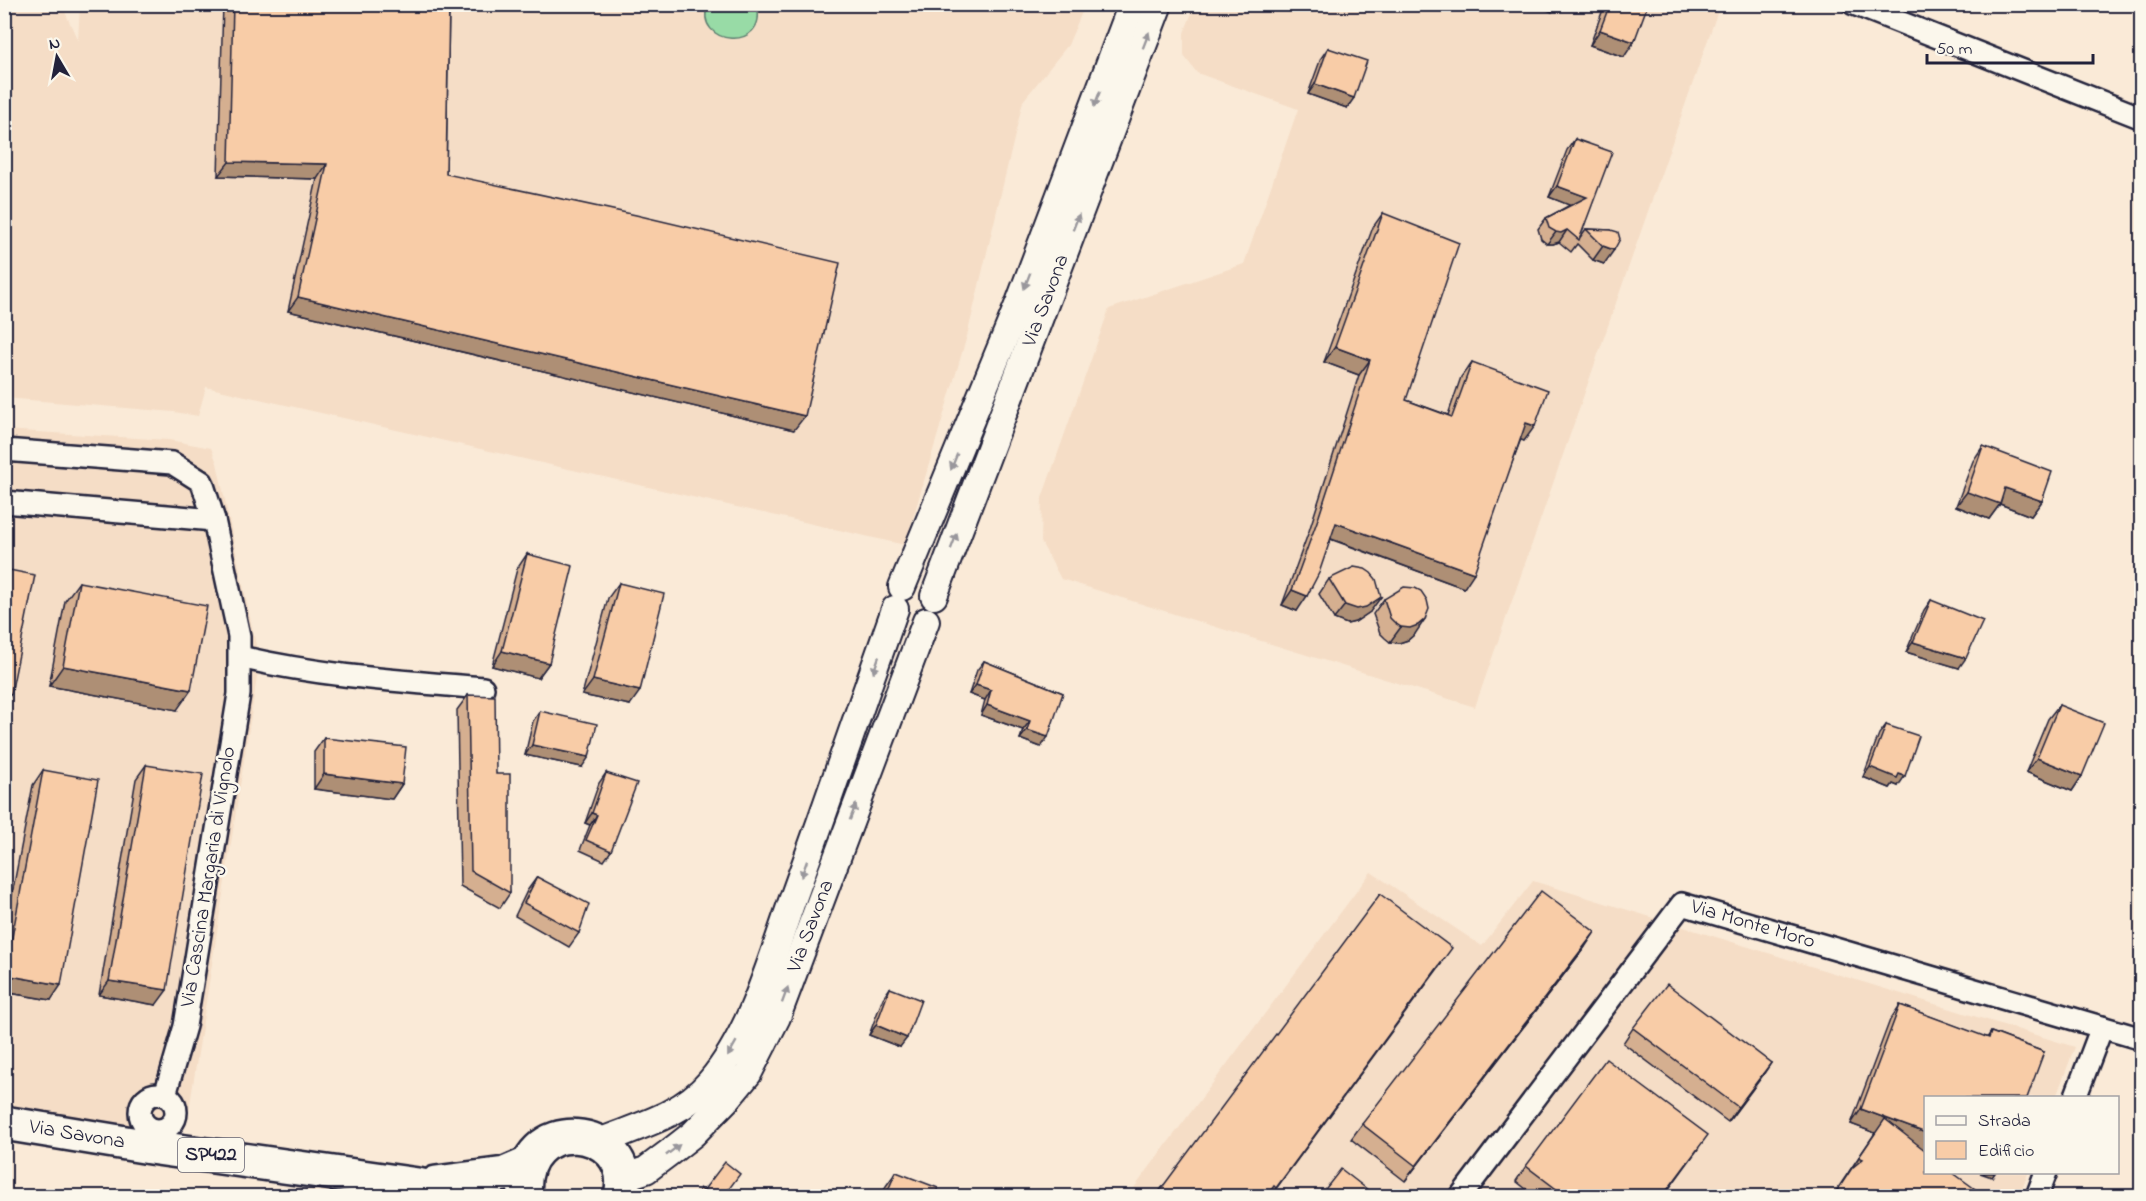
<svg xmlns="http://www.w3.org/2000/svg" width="2146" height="1201" font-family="'Indie Flower',sans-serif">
<rect width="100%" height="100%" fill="#faead7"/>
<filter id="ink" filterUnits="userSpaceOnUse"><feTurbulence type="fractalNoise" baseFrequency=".0167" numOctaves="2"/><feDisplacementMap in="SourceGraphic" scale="12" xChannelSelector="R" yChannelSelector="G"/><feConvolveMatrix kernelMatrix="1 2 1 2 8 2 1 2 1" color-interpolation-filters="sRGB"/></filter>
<g filter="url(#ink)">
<g fill="#f5ddc6">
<path d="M80,4L1085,5L1068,45L1023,101L967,336L905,545L206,387L198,416L174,412L5,398L4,5H62L78,41Z"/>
<path d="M1195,5H1720L1475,707L1061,579L1041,542L1042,498L1109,309L1244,264L1298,109L1197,73L1184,56V33Z"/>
<path d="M4,430L169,440L211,448L217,463L256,645L258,671L187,1123L175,1135L5,1106Z"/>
<path d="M1371,872L1482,946L1533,881L2075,1047L2056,1097L1926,1098V1172L2028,1173L2019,1196H1128Z"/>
</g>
<path fill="#98dba6" stroke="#5d7e70" stroke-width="1.5" d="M708,4L757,5C769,53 692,46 708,4Z"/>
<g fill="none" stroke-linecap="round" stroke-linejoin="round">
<defs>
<g id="minor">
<path d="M1854,4L2142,118"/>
<path d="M4,450L172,463L202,482L214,520L239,636V694L185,1026L165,1095"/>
<path d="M4,502L214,520"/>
<path d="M240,657C320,676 401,681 483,688"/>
<circle cx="158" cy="1112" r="18"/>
<path d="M2075,1098L2102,1027"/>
<path id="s1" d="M1461,1196L1682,904L2142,1039"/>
<path d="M2037,1196L2046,1172"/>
</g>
<g id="tertiary">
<path d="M902,587L1019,303L1132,4"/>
<path id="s2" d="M934,596L1159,4"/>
<path d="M599,1142C638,1126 681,1116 710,1082C751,1034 771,960 792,901C827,804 861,707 895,609"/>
<path id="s3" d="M622,1178L646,1170L670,1152L693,1134L729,1097L748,1074L777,1017L926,621"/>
</g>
<g id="primary">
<path id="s4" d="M4,1123L150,1147L418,1185L468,1196"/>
<path d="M436,1183L505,1174L528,1164"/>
<path d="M525,1196C516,1110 638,1123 621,1196"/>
</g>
</defs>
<use href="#minor" stroke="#22223b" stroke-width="26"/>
<use href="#tertiary" stroke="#22223b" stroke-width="30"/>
<use href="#primary" stroke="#22223b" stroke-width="38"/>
<use href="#minor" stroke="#fbf7ec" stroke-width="21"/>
<use href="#tertiary" stroke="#fbf7ec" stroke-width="26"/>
<use href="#primary" stroke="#fbf7ec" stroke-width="33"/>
</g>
<g fill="#d5af90" stroke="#22223b" stroke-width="1.5">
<path d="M223,4H449L446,174L794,430L288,311L317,179L218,176Z"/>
<path d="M1605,4H1648L1624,57L1590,45Z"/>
<path d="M1328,48L1347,108L1308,94L1321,58Z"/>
<path d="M1575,139L1581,236L1586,229L1611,230L1604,264L1593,260L1577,244L1571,252L1559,242L1553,244H1547L1541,239L1538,229L1546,218L1570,205L1549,197L1567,150Z"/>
<path d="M1383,213L1406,400L1448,415L1461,377L1472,362L1524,441L1521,439L1464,588L1330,539L1297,611L1282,605L1309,531L1359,375L1324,362L1373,227Z"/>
<path d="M1983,446L2042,501L2031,516L2000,504L1989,519L1956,506L1973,461Z"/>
<path d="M527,554L549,663L538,678L492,666L517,569Z"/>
<path d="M1329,579L1370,612L1355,622L1347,624L1334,619L1319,594Z"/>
<path d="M79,582L177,710L49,686L65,601Z"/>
<path d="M619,583L630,705L582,695L608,598Z"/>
<path d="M1384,599L1415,634L1408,640L1399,643L1390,642L1385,638L1380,633L1373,614Z"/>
<path d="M1931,600L1959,668L1906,652L1924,610Z"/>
<path d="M984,661L1063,693L1041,747L1020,739L1023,730L981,715L985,700L969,694L977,670Z"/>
<path d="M468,695L496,774L510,893L500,908L460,886L457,710Z"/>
<path d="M2059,705L2082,776L2072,791L2026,772L2048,719Z"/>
<path d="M540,711L582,767L525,755L533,721Z"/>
<path d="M1886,725L1898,786L1893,784L1890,788L1863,777L1879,734Z"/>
<path d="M324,738L402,784L392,799L314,789V752Z"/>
<path d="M146,765L156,1005L99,995L136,779Z"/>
<path d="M43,770L51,1000L4,992V936L33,785Z"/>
<path d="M606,773L611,851L604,861L580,850L590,825L585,823L599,783Z"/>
<path d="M537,877L579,933L569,947L515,916L527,891Z"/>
<path d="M1585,947L1405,1181L1351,1139L1362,1124Z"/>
<path d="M1442,963L1270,1197H1155Z"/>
<path d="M890,988L900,1047L869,1035L883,998Z"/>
<path d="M1900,1005L1987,1038L1991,1032L2044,1052L1832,1197L1875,1133L1851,1124L1890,1020Z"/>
<path d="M1633,1028L1771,1063L1728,1122L1623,1043Z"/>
<path d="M1698,1149L1663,1197H1536L1516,1181L1526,1166Z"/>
<path d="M896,1172L934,1197H881L886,1186Z"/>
</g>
<g fill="#ae8f75" stroke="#22223b" stroke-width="1.5">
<path d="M1534,4H1557L1552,12Z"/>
<path d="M1600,30L1634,42L1624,57L1590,45Z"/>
<path d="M1315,84L1354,98L1347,108L1308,94Z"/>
<path d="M229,162L327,164L317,179L218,176Z"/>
<path d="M1557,186L1587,197L1579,209L1549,197Z"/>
<path d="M1567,230L1559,242L1553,244H1547L1556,232Z"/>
<path d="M1603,246L1614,250L1604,264L1593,260Z"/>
<path d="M298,297L805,416L794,430L288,311Z"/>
<path d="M1335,347L1370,360L1359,375L1324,362Z"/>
<path d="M1526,423L1535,426L1524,441L1516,438Z"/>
<path d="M2005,488L2042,501L2031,516L2000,504L1989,519L1956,506L1967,492Z"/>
<path d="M1336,523L1474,573L1464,588L1326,537Z"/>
<path d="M1292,590L1307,596L1297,611L1282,605Z"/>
<path d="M1381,597L1370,612L1355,622L1347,624L1334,619L1345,605Z"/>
<path d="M1425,619L1415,634L1408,640L1399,643L1390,642L1401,627Z"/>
<path d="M1913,642L1966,658L1959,668L1906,652Z"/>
<path d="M502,651L549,663L538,678L492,666Z"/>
<path d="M63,666L191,690L177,710L49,686Z"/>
<path d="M593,680L640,691L630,705L582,695Z"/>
<path d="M976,685L991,690L985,700L969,694Z"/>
<path d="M4,693L11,694L4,703Z"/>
<path d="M987,705L1030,721L1023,730L981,715Z"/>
<path d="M1027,730L1048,737L1041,747L1020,739Z"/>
<path d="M532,745L589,757L582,767L525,755Z"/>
<path d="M2037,758L2082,776L2072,791L2026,772Z"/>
<path d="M1870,767L1899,774L1905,776L1898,786L1893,784L1890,788L1863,777Z"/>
<path d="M324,774L402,784L392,799L314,789Z"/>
<path d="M592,813L597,815L590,825L585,823Z"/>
<path d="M1595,932L1585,947L1405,1181L1416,1166Z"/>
<path d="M5,975L61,985L51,1000L4,992Z"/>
<path d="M109,981L167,990L156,1005L99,995Z"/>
<path d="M876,1025L907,1038L900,1047L869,1035Z"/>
<path d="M1771,1063L1761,1078L1728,1122L1738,1107Z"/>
<path d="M1861,1109L1926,1133V1152L1851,1124Z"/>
<path d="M1859,1157L1863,1159L1849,1172Z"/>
<path d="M1980,1173H1995L1992,1177Z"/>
</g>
<g fill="#f8cca7" stroke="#22223b" stroke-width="1.5">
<path d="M233,4H449L446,174L636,215L840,263L805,416L298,297L327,164L229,162Z"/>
<path d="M1610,4H1648L1634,42L1600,30Z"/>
<path d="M1328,48L1367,61L1354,98L1315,84Z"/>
<path d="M1575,139L1612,152L1579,240L1567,230L1561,233L1556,232L1549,228L1546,218L1587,197L1557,186Z"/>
<path d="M1383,213L1459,243L1406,400L1452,417L1472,362L1548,390L1535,426L1526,423L1474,573L1336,523L1319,573L1307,596L1292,590L1319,516L1370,360L1335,347Z"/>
<path d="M1586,229L1611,230L1618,232L1620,239L1614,250L1603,246Z"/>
<path d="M1983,446L2052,472L2042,501L2005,488L2000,504L1967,492Z"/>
<path d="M527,554L573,566L549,663L502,651Z"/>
<path d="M1354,567L1365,569L1371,573L1376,579L1381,597L1366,607L1357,609L1345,605L1329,579Z"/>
<path d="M4,569L35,575L11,694L4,693Z"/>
<path d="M79,582L207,606L191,690L63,666Z"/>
<path d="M619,583L664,594L640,691L593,680Z"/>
<path d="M1404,587L1415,588L1421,591L1427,600L1429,609L1425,619L1418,625L1410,628L1401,627L1395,623L1390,618L1384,599Z"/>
<path d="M1931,600L1983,621L1966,658L1913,642Z"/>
<path d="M984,661L1063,693L1048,737L1027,730L1030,721L987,705L991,690L976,685Z"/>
<path d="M468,695L495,696L496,774H510V893L471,871Z"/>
<path d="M2059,705L2104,723L2082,776L2037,758Z"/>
<path d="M540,711L597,724L589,757L532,745Z"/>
<path d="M1886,725L1919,736L1905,776L1899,774L1897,778L1870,767Z"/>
<path d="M324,738L406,747L402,784L324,774Z"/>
<path d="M146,765L203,774L167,990L109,981Z"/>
<path d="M43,770L98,780L61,985L5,975Z"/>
<path d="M606,773L637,783L611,851L586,840L597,815L592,813Z"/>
<path d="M537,877L589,904L579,933L524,903Z"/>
<path d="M1541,891L1595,932L1416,1166L1362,1124Z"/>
<path d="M1380,894L1452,948L1276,1188L1274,1186L1266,1197H1155Z"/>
<path d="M1667,984L1771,1063L1738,1107L1633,1028Z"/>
<path d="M890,988L921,1000L907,1038L876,1025Z"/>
<path d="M1900,1005L1989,1038L1991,1032L2044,1052L2027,1098H1926V1133L1861,1109Z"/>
<path d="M1606,1059L1708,1135L1662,1197H1567L1526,1166Z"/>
<path d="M1885,1119L1926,1151V1173H1953L1982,1194L1981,1197H1833L1852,1168L1863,1159L1859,1157Z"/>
<path d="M725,1162L740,1174L723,1197H696L700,1188L703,1191Z"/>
<path d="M1341,1169L1377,1197H1319Z"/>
<path d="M896,1172L938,1188L934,1197H885Z"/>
</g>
<defs><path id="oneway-solid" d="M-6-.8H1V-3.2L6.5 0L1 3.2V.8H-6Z" transform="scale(1.5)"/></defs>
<g fill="#99979c">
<use href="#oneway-solid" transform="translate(1146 40) rotate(-69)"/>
<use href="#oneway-solid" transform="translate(1097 99) rotate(111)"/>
<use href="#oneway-solid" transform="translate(1076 222) rotate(-69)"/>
<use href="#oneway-solid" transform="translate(1027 281) rotate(111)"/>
<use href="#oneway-solid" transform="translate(954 462) rotate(112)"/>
<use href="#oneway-solid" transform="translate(954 541) rotate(-69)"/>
<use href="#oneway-solid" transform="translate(876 665) rotate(109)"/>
<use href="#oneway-solid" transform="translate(853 812) rotate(-69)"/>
<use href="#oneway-solid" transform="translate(804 869) rotate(110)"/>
<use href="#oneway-solid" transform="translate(785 995) rotate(-70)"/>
<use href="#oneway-solid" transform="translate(732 1049) rotate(120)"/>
<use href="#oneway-solid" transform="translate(673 1150) rotate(-38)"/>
</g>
</g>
<g text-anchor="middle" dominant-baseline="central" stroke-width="5" stroke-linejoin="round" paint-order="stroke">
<rect fill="#fbf7ec" stroke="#636270" stroke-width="1.5" x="178" y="1138" width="66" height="34" rx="4.5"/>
<g font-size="20" font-weight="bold" fill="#22223b">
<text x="211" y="1155">SP422</text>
</g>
<g font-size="21" fill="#22223b" stroke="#fbf7ec">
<text stroke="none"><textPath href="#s2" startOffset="316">Via Savona</textPath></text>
<text transform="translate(209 877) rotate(-81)">Via Cascina Margaria di Vignolo</text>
<text stroke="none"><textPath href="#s1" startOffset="440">Via Monte Moro</textPath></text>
<text stroke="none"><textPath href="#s3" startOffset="327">Via Savona</textPath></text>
<text stroke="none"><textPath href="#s4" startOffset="74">Via Savona</textPath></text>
</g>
</g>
<rect width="2146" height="1201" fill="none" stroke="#fbf7ec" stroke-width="24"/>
<rect x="12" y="12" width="2122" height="1177" fill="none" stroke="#22223b" stroke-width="2" filter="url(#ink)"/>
<rect x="1924" y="1096" width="195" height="78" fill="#fbf7ec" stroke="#a4a2a5" stroke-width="1.5"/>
<rect x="1936" y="1116" width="30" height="9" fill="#fbf7ec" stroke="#a4a2a5" stroke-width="1.5"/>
<text x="1978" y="1126" font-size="18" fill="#22223b">Strada</text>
<rect x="1936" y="1141" width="30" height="18" fill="#f8cca7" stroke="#a4a2a5" stroke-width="1.5"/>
<text x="1978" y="1156" font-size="18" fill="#22223b">Edificio</text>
<g transform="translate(57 57) rotate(350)" stroke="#fbf7ec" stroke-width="4.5" paint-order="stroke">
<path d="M0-4.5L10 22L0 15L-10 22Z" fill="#22223b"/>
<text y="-9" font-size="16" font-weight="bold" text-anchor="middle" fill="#22223b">N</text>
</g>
<path d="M1927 54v9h166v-9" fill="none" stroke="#22223b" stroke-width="3"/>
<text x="1936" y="54" font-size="18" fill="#22223b" stroke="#fbf7ec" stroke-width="4.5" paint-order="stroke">50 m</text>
</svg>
